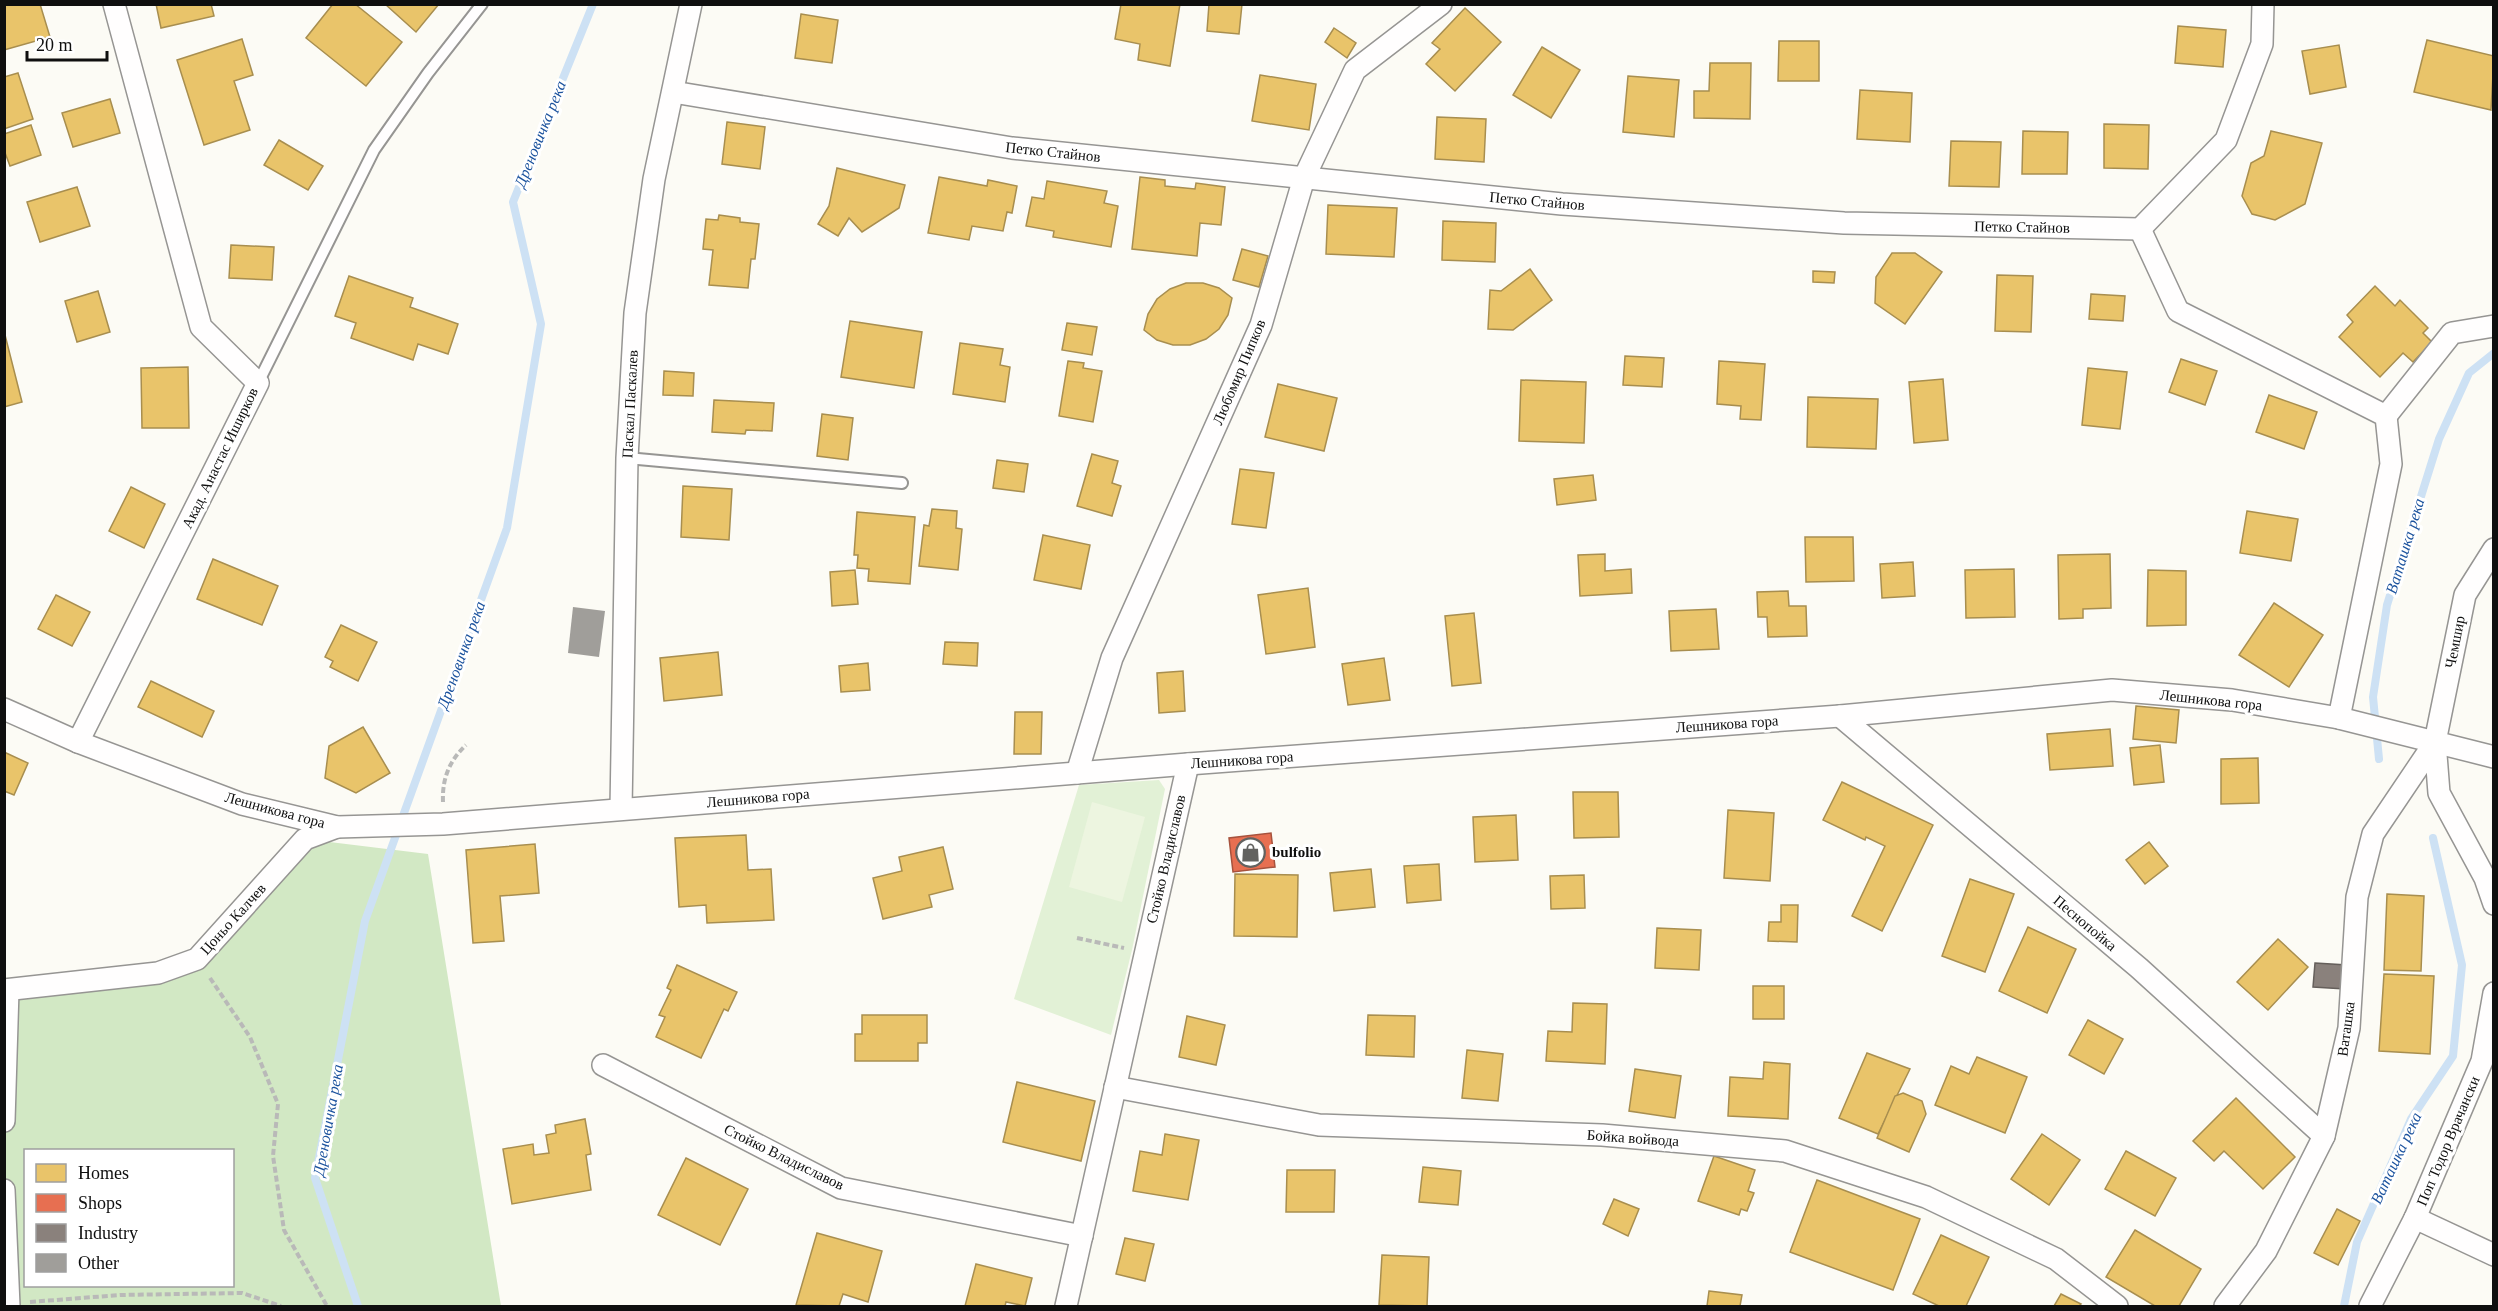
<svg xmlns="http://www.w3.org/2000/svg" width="2498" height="1311" font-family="'Times New Roman',serif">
<rect width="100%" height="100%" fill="#fcfbf5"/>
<path fill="#e2f1d6" d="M1159,780L1165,789L1132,950L1111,1035L1014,999L1079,785Z"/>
<path fill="#d2e8c4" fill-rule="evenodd" d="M305,839L428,854L501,1306H9L4,1190L8,990L197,959ZM26,1150H232V1286H26Z"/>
<path fill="#edf5e0" d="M1092,802L1145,817L1122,902L1069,887Z"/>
<g fill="#e9c46a" stroke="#a88e4f" stroke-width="1.5">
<path d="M4,4H40L50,37L4,50Z"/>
<path d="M156,4H211L214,16L161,28Z"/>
<path d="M333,4H355L402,42L366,86L306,38Z"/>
<path d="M385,4H439L416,32Z"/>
<path d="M1121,4H1180L1170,66L1138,60L1140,44L1115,39Z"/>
<path d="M1209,4H1242L1239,34L1207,31Z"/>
<path d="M1465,8L1501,42L1455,91L1426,64L1440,49L1432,43Z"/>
<path d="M801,14L838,20L832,63L795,58Z"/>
<path d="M2178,26L2226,30L2223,67L2175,63Z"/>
<path d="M1334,28L1356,43L1347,58L1325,42Z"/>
<path d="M242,39L253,75L234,81L250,130L204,145L177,60Z"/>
<path d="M2427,40L2494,56L2491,110L2414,92Z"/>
<path d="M1779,41H1819V81H1778Z"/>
<path d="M2339,45L2346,87L2310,94L2302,51Z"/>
<path d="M1542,47L1580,70L1551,118L1513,95Z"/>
<path d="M1710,63H1751L1750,119L1694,118V91H1709Z"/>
<path d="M18,73L33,119L4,129V77Z"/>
<path d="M1260,75L1316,84L1309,130L1252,121Z"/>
<path d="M1628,76L1679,80L1674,137L1623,132Z"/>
<path d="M1860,90L1912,93L1910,142L1857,139Z"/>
<path d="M110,99L120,133L73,147L62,113Z"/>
<path d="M1437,117L1486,119L1484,162L1435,159Z"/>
<path d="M727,122L765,127L760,169L722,164Z"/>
<path d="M2104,124L2149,125L2148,169L2104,168Z"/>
<path d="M31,125L41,155L10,166L4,150V134Z"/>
<path d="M2023,131L2068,132L2067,174H2022Z"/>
<path d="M2271,131L2322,143L2305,204L2275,220L2252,214L2242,196L2251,163L2264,156Z"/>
<path d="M279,140L323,166L308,190L264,165Z"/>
<path d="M1951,141L2001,142L1999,187L1949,186Z"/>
<path d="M837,168L905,185L899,208L862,232L849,218L838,236L818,224L829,206Z"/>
<path d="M939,177L987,186L988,180L1017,186L1012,213L1007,212L1003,231L972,226L969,240L928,233Z"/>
<path d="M1140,177L1165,180V186L1195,189L1196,183L1225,187L1221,225L1200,223L1197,256L1132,249Z"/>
<path d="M1047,181L1107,191L1104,203L1118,206L1111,247L1053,237L1054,231L1026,226L1032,197L1044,199Z"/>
<path d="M77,187L90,226L40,242L27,202Z"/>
<path d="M1328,205L1397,208L1394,257L1326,254Z"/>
<path d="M719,215L740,218V222L759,224L755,259H751L748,288L709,285L713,250L703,249L706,219L718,220Z"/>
<path d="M1443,221L1496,223L1495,262L1442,260Z"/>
<path d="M231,245L274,247L272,280L229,278Z"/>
<path d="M1242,249L1268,256L1259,287L1233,280Z"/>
<path d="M1892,253H1915L1942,272L1905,324L1875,303L1876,277Z"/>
<path d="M1530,269L1552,300L1513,330L1488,329L1490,290L1501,291Z"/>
<path d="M1813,271L1835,272L1834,283L1813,282Z"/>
<path d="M1997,275L2033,276L2031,332L1995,331Z"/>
<path d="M349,276L413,298L410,307L458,324L448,354L418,344L413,360L351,338L356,323L335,316Z"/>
<path d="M1186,283H1203L1219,288L1232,298L1228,315L1219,329L1206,339L1190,345H1173L1157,340L1144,330L1148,314L1157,299L1170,289Z"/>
<path d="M2375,286L2395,306L2400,300L2428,328L2423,333L2432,342L2413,362L2403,353L2380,377L2339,337L2353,322L2347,315Z"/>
<path d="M98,291L110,332L77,342L65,301Z"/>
<path d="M2091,294L2125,296L2123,321L2089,319Z"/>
<path d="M850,321L922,332L914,388L841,377Z"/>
<path d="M1067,323L1097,327L1092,355L1062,350Z"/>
<path d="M4,331L22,402L4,407Z"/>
<path d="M960,343L1003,349L1000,365L1010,367L1005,402L953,394Z"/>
<path d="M1625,356L1664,358L1662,387L1623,385Z"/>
<path d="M2181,359L2217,371L2205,405L2169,392Z"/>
<path d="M1068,361L1084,363L1083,368L1102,371L1093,422L1059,416Z"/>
<path d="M1719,361L1765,364L1761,420L1740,419L1741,406L1717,404Z"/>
<path d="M188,367L189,428H142L141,368Z"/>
<path d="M2088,368L2127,372L2120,429L2082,425Z"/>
<path d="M664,371L694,373L693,396L663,395Z"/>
<path d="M1943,379L1948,440L1914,443L1909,382Z"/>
<path d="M1521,380L1586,382L1584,443L1519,441Z"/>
<path d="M1278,384L1337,398L1324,451L1265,437Z"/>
<path d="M2269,395L2317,412L2304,449L2256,432Z"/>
<path d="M1808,397L1878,399L1876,449L1807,447Z"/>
<path d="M714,400L774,403L772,431L746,430L745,434L712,432Z"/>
<path d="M822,414L853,418L848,460L817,456Z"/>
<path d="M1092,454L1118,461L1112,483L1121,486L1112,516L1077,506Z"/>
<path d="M997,460L1028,464L1024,492L993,488Z"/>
<path d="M1240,469L1274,473L1266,528L1232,524Z"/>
<path d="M1593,475L1596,500L1557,505L1554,479Z"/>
<path d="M683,486L732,489L729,540L681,537Z"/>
<path d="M131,487L165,504L144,548L109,531Z"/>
<path d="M932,509L957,511L956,528L962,529L958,570L919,566L924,525L929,526Z"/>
<path d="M2247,511L2298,519L2291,561L2240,553Z"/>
<path d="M857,512L915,517L910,584L868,581L869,569L857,568L858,555H854Z"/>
<path d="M1043,535L1090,545L1081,589L1034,580Z"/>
<path d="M1805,537H1853L1854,581L1806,582Z"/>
<path d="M1605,554V571L1631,569L1632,593L1580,596L1578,555Z"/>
<path d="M2110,554L2111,608L2083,609V618L2059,619L2058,555Z"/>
<path d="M213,559L278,586L262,625L197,599Z"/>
<path d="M1913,562L1915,596L1882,598L1880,564Z"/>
<path d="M2014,569L2015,617L1966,618L1965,570Z"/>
<path d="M855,570L858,604L832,606L830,572Z"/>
<path d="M2148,570L2186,571V625L2147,626Z"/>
<path d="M1308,588L1315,647L1266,654L1258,595Z"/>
<path d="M1788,591L1789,606H1806L1807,636L1768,637L1767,617H1758L1757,592Z"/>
<path d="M56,595L90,612L72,646L38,629Z"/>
<path d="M2274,603L2323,635L2289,687L2239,655Z"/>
<path d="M1716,609L1719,649L1671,651L1669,611Z"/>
<path d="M1474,613L1481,683L1452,686L1445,616Z"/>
<path d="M341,625L377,642L358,681L330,667L333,661L325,657Z"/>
<path d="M945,642L978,643L977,666L943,664Z"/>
<path d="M718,652L722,695L664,701L660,658Z"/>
<path d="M1384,658L1390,700L1348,705L1342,664Z"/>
<path d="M868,663L870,690L841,692L839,666Z"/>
<path d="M1183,671L1185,711L1159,713L1157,673Z"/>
<path d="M151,681L214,711L202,737L138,707Z"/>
<path d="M2136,706L2179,710L2176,743L2133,739Z"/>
<path d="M1015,712H1042L1041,754H1014Z"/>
<path d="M363,727L390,773L356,793L325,778L329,746Z"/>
<path d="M2110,729L2113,766L2050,770L2047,734Z"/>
<path d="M2160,745L2164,782L2134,785L2130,748Z"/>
<path d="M4,752L28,763L14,795L4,791Z"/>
<path d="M2258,758L2259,803L2221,804V759Z"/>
<path d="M1842,782L1933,825L1882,931L1852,916L1885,846L1866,837L1865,840L1823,820Z"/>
<path d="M1573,792H1618L1619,837L1574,838Z"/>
<path d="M1728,810L1774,813L1770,881L1724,878Z"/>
<path d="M1516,815L1518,860L1475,862L1473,817Z"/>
<path d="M746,835L748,870L771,869L774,920L707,923L706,905L679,907L675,838Z"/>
<path d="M2149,842L2168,866L2145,884L2126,860Z"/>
<path d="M535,844L539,893L500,896L504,941L473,943L466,850Z"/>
<path d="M943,847L953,889L929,895L932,907L883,919L873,878L902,871L899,857Z"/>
<path d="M1439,864L1441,900L1407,903L1404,866Z"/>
<path d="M1371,869L1375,907L1334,911L1330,873Z"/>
<path d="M1235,874L1298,875L1297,937L1234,936Z"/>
<path d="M1584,875L1585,908L1551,909L1550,876Z"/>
<path d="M1970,879L2014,894L1985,972L1942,956Z"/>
<path d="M2387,894L2424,896L2421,971L2384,970Z"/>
<path d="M1781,905H1798L1797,942L1768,941L1769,922H1781Z"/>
<path d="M2028,927L2076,949L2047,1013L1999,991Z"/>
<path d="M1657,928L1701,930L1699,970L1655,968Z"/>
<path d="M2278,939L2308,967L2268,1010L2237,982Z"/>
<path d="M677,965L737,992L728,1011L724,1009L701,1058L656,1037L665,1017L659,1015L671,990L667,988Z"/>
<path d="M2384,974L2434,976L2430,1054L2379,1051Z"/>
<rect x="1753" y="986" width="31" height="33"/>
<path d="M1573,1003L1607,1004L1605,1064L1546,1061L1548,1031L1572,1032Z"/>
<path d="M862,1015H927V1043H918V1061H855V1034H862Z"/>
<path d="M1368,1015L1415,1016L1414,1057L1366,1055Z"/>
<path d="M1187,1016L1225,1025L1216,1065L1179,1057Z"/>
<path d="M2088,1020L2123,1039L2104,1074L2069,1055Z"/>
<path d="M1467,1050L1503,1054L1498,1101L1462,1098Z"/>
<path d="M1867,1053L1910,1069L1878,1134L1839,1118Z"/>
<path d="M1977,1057L2027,1077L2005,1133L1935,1105L1951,1066L1969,1074Z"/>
<path d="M1764,1062L1790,1064L1788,1119L1728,1116L1730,1077L1763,1079Z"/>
<path d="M1635,1069L1681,1076L1675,1118L1629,1111Z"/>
<path d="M1017,1082L1095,1101L1081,1161L1003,1142Z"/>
<path d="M1903,1093L1922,1101L1926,1114L1909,1152L1877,1138L1895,1096Z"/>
<path d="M2236,1098L2295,1157L2263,1189L2224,1151L2214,1161L2193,1141Z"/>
<path d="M585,1119L591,1154L586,1155L591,1190L512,1204L503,1149L533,1144L534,1155L549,1153L546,1135L556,1133L555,1125Z"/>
<path d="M1165,1134L1199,1140L1188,1200L1133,1191L1140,1151L1162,1155Z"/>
<path d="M2042,1134L2080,1160L2049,1205L2011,1179Z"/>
<path d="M2126,1151L2176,1178L2155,1216L2105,1189Z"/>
<path d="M1714,1156L1755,1170L1748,1191L1754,1193L1747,1211L1741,1209L1739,1215L1698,1201Z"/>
<path d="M686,1158L748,1189L720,1245L658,1215Z"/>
<path d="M1423,1167L1461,1171L1458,1205L1419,1202Z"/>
<path d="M1287,1170H1335L1334,1212H1286Z"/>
<path d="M1817,1180L1920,1219L1893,1290L1790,1252Z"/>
<path d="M1614,1199L1639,1209L1628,1236L1603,1224Z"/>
<path d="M2337,1209L2360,1221L2338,1265L2314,1253Z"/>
<path d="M2135,1230L2201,1269L2179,1306H2155L2106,1277Z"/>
<path d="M817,1233L882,1251L868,1302L843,1294L839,1306L796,1305Z"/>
<path d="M1941,1235L1989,1257L1966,1306H1939L1913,1294Z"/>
<path d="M1125,1238L1154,1244L1145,1281L1116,1274Z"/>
<path d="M1382,1255L1429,1257L1427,1306L1379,1305Z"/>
<path d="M976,1264L1032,1278L1025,1306L1006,1302L1005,1306H965Z"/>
<path d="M1709,1291L1742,1295L1740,1306H1707Z"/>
<path d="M2061,1294L2081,1304L2079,1306H2054Z"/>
</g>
<path fill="#e76f51" stroke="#a6523d" stroke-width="1.5" d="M1271,833L1275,867L1233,872L1229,838Z"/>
<path fill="#8a817c" stroke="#655f5b" stroke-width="1.5" d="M2315,963L2347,965L2345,989L2313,987Z"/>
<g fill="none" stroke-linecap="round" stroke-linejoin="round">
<g stroke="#cde1f4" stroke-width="8">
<path d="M2379,759L2373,697L2387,605L2439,439L2469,373L2494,353"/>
<path d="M358,1306L315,1178L365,921L507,528L541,324L513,202L593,4"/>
<path d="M2344,1306L2357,1242L2411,1119L2453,1056L2462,965L2433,838"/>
</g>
</g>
<path fill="#a09e9a" d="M573,607L605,611L599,657L568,653Z"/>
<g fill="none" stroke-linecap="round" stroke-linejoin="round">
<defs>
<g id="service">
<path d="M258,383L374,150L428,73L482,4"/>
<path d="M627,458L902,483"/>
</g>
<g id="minor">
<path d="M673,92L1012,148L1562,204L1844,223L2140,229L2226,140L2262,44L2263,4"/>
<path d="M2140,229L2178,311L2386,416L2391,464L2339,718"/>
<path d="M2386,416L2452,333L2494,326"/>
<path d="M2494,549L2465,595L2435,742L2439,793L2485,878L2494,904"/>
<path d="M4,709L78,742L242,804L337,827L443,824L1188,764L1840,716L2112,690L2232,700L2339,718L2494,757"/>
<path d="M1840,716L2139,968L2324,1136"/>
<path d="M78,742L258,383L201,327L114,4"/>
<path d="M1077,773L1112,658L1261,325L1304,178L1355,70L1441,4"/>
<path d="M621,809L627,458L635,313L654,179L691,4"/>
<path d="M4,990L158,973L197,959L305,839L337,827"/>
<path d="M603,1065L841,1188L1082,1236"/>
<path d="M1115,1087L1319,1125L1602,1135L1785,1151L1926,1197L2056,1259L2117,1306"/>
<path d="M4,1121L8,990"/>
<path d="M4,1190L9,1306"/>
<path d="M2415,1218L2494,1255"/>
<path d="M1066,1306L1188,764"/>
<path d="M2225,1306L2266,1251L2324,1136L2349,1028L2357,897L2373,834L2435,742"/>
<path d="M2370,1306L2415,1218L2482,1061L2494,993"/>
</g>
</defs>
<use href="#service" stroke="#969593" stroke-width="14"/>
<use href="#minor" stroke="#969593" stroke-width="24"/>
<g stroke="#b9b9b8" stroke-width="4" stroke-dasharray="6 3" stroke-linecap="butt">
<path d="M443,802C442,779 449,761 466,745"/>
<path d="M1077,938L1124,948"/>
<path d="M210,978L250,1037L278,1104L273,1156L284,1230L327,1306"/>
<path d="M30,1302L120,1295L242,1293L281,1306"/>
</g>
<use href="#service" stroke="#fffefe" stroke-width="10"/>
<use href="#minor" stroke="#fffefe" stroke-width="21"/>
</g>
<defs>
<symbol id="shop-ring" viewBox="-11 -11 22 22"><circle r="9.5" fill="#fff" stroke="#626260" stroke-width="1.5"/><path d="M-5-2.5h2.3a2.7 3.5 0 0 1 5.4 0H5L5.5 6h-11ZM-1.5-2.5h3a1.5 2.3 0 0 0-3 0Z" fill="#626260"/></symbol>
</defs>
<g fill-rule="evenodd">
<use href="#shop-ring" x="1234" y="836" width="33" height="33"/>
</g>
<g text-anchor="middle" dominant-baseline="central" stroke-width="6" stroke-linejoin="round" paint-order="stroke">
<g font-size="15" fill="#0f0f0f" stroke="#fff">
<text transform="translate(1053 152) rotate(6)">Петко Стайнов</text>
<text transform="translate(1537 201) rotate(5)">Петко Стайнов</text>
<text transform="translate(2022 227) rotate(1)">Петко Стайнов</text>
<text transform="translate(1239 372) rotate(-67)">Любомир Пипков</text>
<text transform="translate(630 404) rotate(-87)">Паскал Паскалев</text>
<text transform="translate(220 458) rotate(-64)">Акад. Анастас Иширков</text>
<text transform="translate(2455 642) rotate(-79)">Чемшир</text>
<text transform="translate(2211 700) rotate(6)">Лешникова гора</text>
<text transform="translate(1727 724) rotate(-4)">Лешникова гора</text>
<text transform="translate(1242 760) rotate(-4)">Лешникова гора</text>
<text transform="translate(758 798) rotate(-5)">Лешникова гора</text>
<text transform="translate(275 810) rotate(15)">Лешникова гора</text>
<text transform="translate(1166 859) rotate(-77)">Стойко Владиславов</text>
<text transform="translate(233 919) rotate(-48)">Цоньо Калчев</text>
<text transform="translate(2085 923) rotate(40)">Песнопойка</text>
<text transform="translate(2346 1029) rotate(-82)">Ваташка</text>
<text transform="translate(1633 1138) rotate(4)">Бойка войвода</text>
<text transform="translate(2448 1141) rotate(-67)">Поп Тодор Врачански</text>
<text transform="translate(784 1157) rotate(26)">Стойко Владиславов</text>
</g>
<g font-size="15" font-weight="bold" fill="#0f0f0f" stroke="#fff" text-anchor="start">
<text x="1272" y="852">bulfolio</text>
</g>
<g font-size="16" font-style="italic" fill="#1c539e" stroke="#fff">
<text transform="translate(540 134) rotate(-68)">Дреновичка река</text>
<text transform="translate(2405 546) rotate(-73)">Ваташка река</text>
<text transform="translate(461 655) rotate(-70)">Дреновичка река</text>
<text transform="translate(328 1120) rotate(-80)">Дреновичка река</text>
<text transform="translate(2396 1158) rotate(-65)">Ваташка река</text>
</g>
</g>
<rect width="2498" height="1311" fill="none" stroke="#0f0f0f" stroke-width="12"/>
<rect x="24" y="1149" width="210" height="138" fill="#ffffff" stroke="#9f9f9f" stroke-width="1.5"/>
<rect x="36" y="1164" width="30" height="18" fill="#e9c46a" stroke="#9f9f9f" stroke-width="1.5"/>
<text x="78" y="1179" font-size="18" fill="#0f0f0f">Homes</text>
<rect x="36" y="1194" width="30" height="18" fill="#e76f51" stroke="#9f9f9f" stroke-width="1.5"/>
<text x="78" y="1209" font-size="18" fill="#0f0f0f">Shops</text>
<rect x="36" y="1224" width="30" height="18" fill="#8a817c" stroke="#9f9f9f" stroke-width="1.5"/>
<text x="78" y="1239" font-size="18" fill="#0f0f0f">Industry</text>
<rect x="36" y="1254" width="30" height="18" fill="#a09e9a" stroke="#9f9f9f" stroke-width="1.5"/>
<text x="78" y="1269" font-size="18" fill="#0f0f0f">Other</text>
<path d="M27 51v9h80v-9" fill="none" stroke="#0f0f0f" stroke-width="3"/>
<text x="36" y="51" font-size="18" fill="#0f0f0f" stroke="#ffffff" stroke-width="4.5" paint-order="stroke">20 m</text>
</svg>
